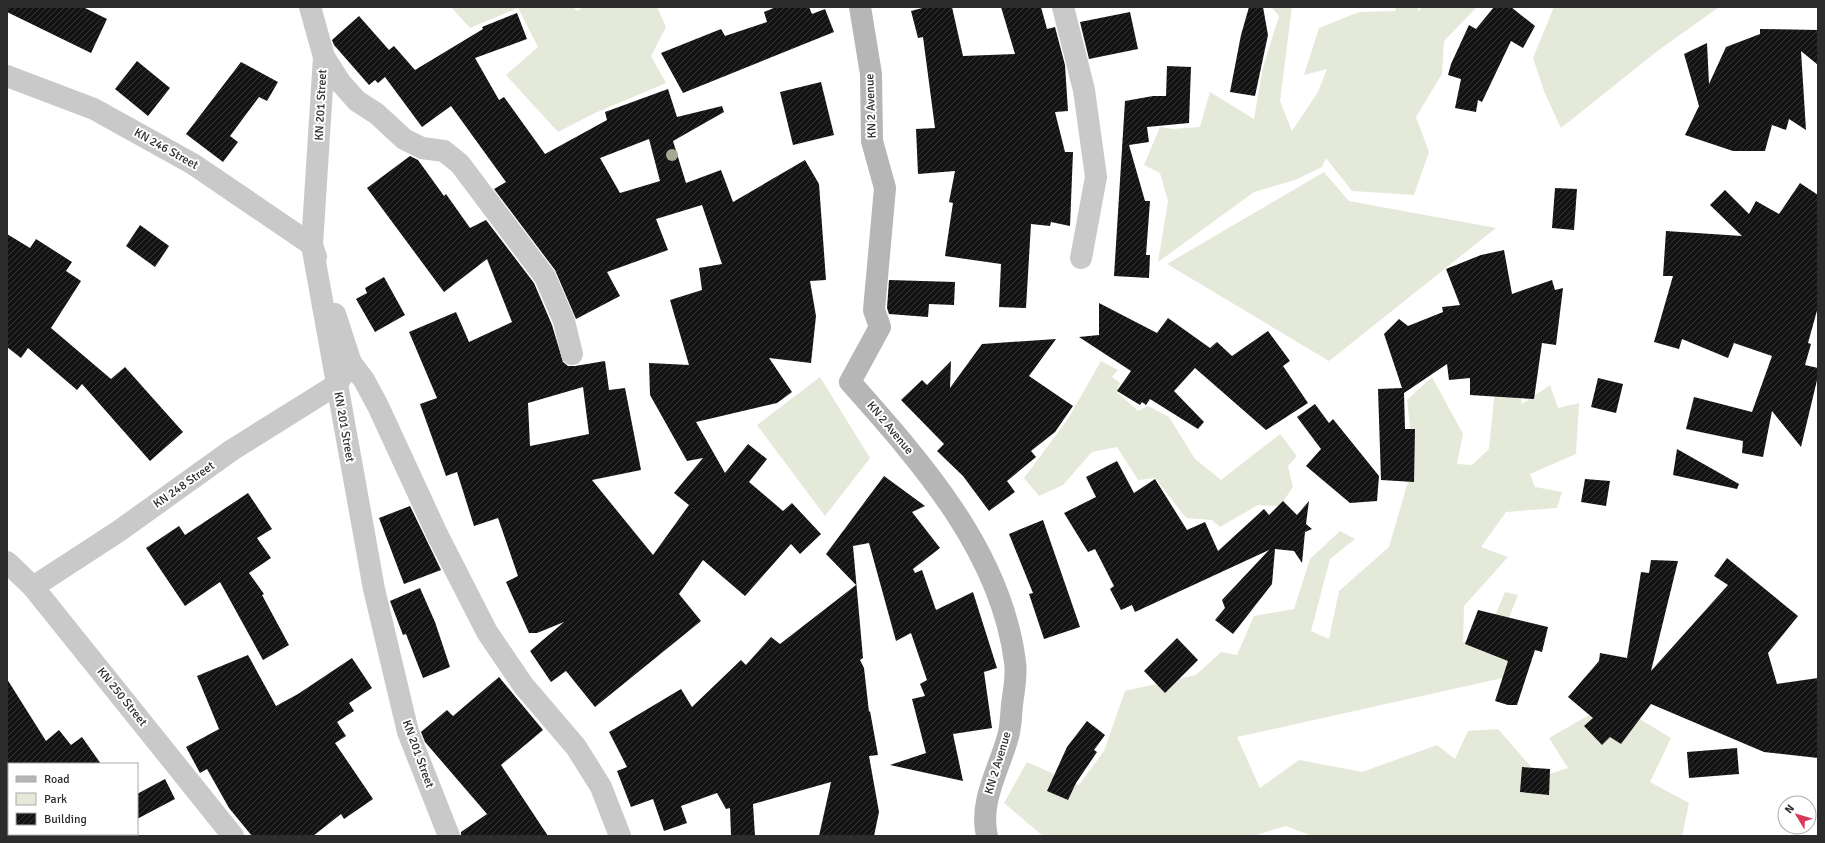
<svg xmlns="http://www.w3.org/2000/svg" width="1825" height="843" font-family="Signika,sans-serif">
<defs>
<pattern id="building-hatch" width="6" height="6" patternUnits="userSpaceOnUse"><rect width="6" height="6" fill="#131313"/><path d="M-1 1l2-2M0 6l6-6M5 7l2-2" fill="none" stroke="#363636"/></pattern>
</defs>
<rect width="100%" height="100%" fill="#fff"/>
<g fill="#e4e9da">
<path d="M451,7H573L577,11L583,7H657L666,27L651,56L666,83L595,113L558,132L506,75L538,47L518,8L470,28Z"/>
<path d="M1271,7H1292L1280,101L1292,131L1318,92L1327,69L1304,75L1319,28L1359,12L1395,11L1396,7H1418V12L1422,7H1477L1444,41L1442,74L1416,117L1429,152L1414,195L1352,191L1326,158L1322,167L1295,180L1254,192L1158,262L1168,201L1160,173L1144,165L1160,127L1173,129L1200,127L1210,92L1254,119L1263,67L1279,16Z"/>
<path d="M1554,7H1719L1656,52L1561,128L1544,91L1533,58Z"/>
<path d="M1324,172L1349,201L1496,228L1329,361L1167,264Z"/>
<path d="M1101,361L1118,370L1112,377L1120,383L1117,392L1138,411L1148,406L1169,417L1195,459L1221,480L1280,434L1297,456L1288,466L1293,487L1280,506L1258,505L1220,527L1212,520L1186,518L1155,478L1138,480L1117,447L1092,452L1063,485L1039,496L1024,478L1068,419Z"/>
<path d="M1515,375L1522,404L1550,385L1558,408L1579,403L1576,454L1530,474L1535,487L1562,492L1557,508L1506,512L1481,547L1508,557L1464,606L1463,642L1484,641L1505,592L1518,595L1498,645L1525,673L1237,737L1260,788L1299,760L1362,772L1437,745L1455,759L1468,731L1498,729L1540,777L1568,768L1549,738L1612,702L1671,738L1650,782L1689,803L1682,836H1312L1286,826L1253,836H1043L1004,803L1027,762L1079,785L1104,751L1125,691L1196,675L1221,652L1237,655L1254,616L1294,609L1310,559L1340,531L1355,539L1330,559L1311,631L1329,639L1339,591L1389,547L1414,461L1407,400L1432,377L1463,434L1457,464L1472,465L1489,449L1496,379Z"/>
<path d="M820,377L870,458L825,516L757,425Z"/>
</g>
<g fill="url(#building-hatch)" fill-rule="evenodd">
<path d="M7,7H83L107,19L91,53L7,12Z"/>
<path d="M776,7H809L812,14L825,9L834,32L683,93L661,53L721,29L725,36L767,22L764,12Z"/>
<path d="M926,7H952L963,56L1015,54L1001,7H1041L1047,29L1055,27L1065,65L1068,111L1055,112L1065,152H1073L1070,226L1051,222L1050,226L1031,224L1026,308L999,307L1001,264L945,256L953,203L949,202L955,171L918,174L916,129L935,128L923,37L918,38L911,11Z"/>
<path d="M1249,7H1263L1268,35L1255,96L1230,92L1241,35Z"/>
<path d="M1494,7H1511L1535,26L1523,48L1511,41L1482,102L1478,100L1476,112L1455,108L1461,79L1448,75L1451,64L1469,25L1476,29Z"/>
<path d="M1130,12L1138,49L1089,59L1080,22Z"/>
<path d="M517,13L527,39L475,58L499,100L504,97L545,154L607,120L605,112L668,89L677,117L722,106L724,112L673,141L686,183L721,170L733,202L805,160L819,184L826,280L810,281L816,316L811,363L769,358L792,392L777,403L696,422L725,473L748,444L767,459L749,482L783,511L792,503L821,534L800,554L791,544L745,596L703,560L679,594L701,621L595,707L566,671L551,682L530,651L564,622L537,633H529L506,582L518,576L498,518L474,526L457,472L446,476L420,404L437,398L409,332L456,312L469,342L512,322L487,259L444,292L367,188L410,156L418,160L444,196L446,194L470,228L486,220L534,283L552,325L563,362L568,366H575L605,361L609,390L625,388L641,470L592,480L653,555L689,505L674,493L703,458L687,461L650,395L649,363L689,365L670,300L702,290L699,268L722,264L702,205L656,219L668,250L607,272L620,296L576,319L555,270L494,189L506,182L451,106L422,127L385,77L378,83L375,80L369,85L334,45L332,40L359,16L389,50L394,46L415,70L483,29L482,27ZM649,139L660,181L620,193L600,158ZM583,387L589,434L530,446L528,403Z"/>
<path d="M1760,29L1818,30V65L1801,51L1806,130L1789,119L1786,130L1772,125L1765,151H1733L1685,135L1699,106L1684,54L1707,43L1709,84L1726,47L1760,34Z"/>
<path d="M137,61L170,88L148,116L115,89Z"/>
<path d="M241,62L278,82L267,101L259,97L230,136L238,142L223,162L186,134Z"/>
<path d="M1167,66L1191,67L1189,123L1147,127L1149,142L1129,145L1145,201H1150L1146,255H1150L1149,278L1114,276L1125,101L1153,96H1166Z"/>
<path d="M821,82L834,135L793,145L780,92Z"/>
<path d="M1800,183L1818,195V307L1808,343L1811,344L1805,365L1818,368V376L1801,447L1772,411L1763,457L1742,453L1743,441L1686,429L1694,397L1752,412L1772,356L1734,343L1728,358L1682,339L1679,349L1654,342L1673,276H1663L1666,231L1742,236L1710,205L1725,190L1749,214L1756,201L1779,214Z"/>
<path d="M1555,188L1577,189L1574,230L1552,228Z"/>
<path d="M140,225L169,246L155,267L126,246Z"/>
<path d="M7,234L30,248L36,239L72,262L66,271L81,281L51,328L111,379L125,367L183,432L150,461L82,384L77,390L28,348L21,358L7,347Z"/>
<path d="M1504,250L1512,294L1552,280L1555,290L1563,288L1556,345L1542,343L1534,399L1470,395V378L1449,380L1447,364L1404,393L1405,429H1415L1414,482L1381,480L1378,389L1402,388L1384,334L1399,319L1408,326L1443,312L1442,307L1460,305L1446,269L1481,255Z"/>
<path d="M384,277L405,315L375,332L356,299L367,293L365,288Z"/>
<path d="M889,280L955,282L954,305L929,304L928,317L889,314L887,308Z"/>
<path d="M1099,303L1157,333L1168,318L1210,348L1217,342L1232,356L1268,331L1290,361L1283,366L1308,403L1266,430L1195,368L1174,391L1204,422L1198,429L1150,399L1146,405L1142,402L1140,405L1117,391L1131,371L1079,337L1099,335Z"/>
<path d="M1056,339L1029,376L1073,406L1055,432L1031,451L1036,457L1007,481L1015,492L989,511L963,476L937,451L944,444L901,400L922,380L927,385L951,361L950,388L982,344Z"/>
<path d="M1598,378L1623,384L1616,413L1591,407Z"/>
<path d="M1315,404L1329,423L1333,419L1379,476L1377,501L1350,503L1306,466L1321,449L1297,417Z"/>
<path d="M1677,449L1739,484L1737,489L1673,475Z"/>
<path d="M1117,461L1134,493L1155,479L1187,530L1205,522L1218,551L1264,509L1269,515L1283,501L1297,515L1309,501L1306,524L1312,529L1305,532L1302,563L1294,551L1275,549L1272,584L1233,634L1215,620L1225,608L1222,600L1269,550L1135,612L1132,605L1121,610L1110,589L1114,586L1095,549L1088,552L1064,513L1096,497L1086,477Z"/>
<path d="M884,476L925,506L912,512L940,548L913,569L915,573L922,570L936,610L973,592L997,668L984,672L992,728L953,734L963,781L890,765L926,753L912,699L925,696L920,684L927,680L911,633L896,641L869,543L853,546L863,658L860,660L864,668L869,712L870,711L878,755L869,756L879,812L874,836H819L831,782L753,804L755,836H731L730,808L726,809L717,793L681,806L687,823L664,831L653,799L631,807L617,771L627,767L609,732L681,689L692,707L741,660L746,665L771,637L780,644L856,585L826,554Z"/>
<path d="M1585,479L1610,481L1606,506L1581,502Z"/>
<path d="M248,493L272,529L257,538L271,558L249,573L264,594L262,595L289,645L263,660L220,582L185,606L146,548L179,526L185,535Z"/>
<path d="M410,506L441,570L404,584L379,518Z"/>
<path d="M1043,520L1080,627L1044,639L1029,594L1033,593L1009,534Z"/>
<path d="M1727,558L1798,616L1768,653L1777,684L1818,678V758L1764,752L1651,704L1621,744L1610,737L1602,745L1584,726L1593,718L1568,697L1599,661L1600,653L1627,658L1641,572L1649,573L1651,560L1678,561L1651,671L1728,585L1714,576Z"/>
<path d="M420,588L435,622L450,667L423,678L406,634L403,635L390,601Z"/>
<path d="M1478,610L1548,627L1542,652L1535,650L1517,705H1508L1495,701L1508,661L1465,644Z"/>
<path d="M1177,638L1198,660L1165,693L1144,671Z"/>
<path d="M248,655L276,706L298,694L352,658L372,688L349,703L354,711L337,722L346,736L335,743L373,799L344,819L341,814L313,836H252L229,808L207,769L200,773L186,747L219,729L197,676Z"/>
<path d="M499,677L543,730L501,765L548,836H461V832L487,814L425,742L421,732L447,710L453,716Z"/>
<path d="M7,679L46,741L59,730L71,745L82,737L101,764H7Z"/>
<path d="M1087,721L1105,735L1094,750L1097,752L1076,783L1068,800L1047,791L1067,747Z"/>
<path d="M1737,748L1739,774L1689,778L1687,752Z"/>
<path d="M1522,767L1550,769L1549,795L1520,792Z"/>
<path d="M165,779L175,799L137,819V794Z"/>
</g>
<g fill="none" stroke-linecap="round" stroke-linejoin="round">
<g stroke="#c9c9c9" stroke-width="22">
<path d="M310,7L324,57L312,245L374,589L408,732L449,836"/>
<path d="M1063,7L1084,90L1096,177L1081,258"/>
<path d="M324,57L340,82L357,101L377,114L404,139L422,148L444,151L460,164L545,277L564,321L572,354"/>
<path d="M7,76L94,109L193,164L312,245L316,257"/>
<path d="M335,314L351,363"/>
<path d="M7,562L33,587L233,836"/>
<path d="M33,587L119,531L232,450L336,385L351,363L364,380L378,406L437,534L487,632L523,685L576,747L601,787L620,836"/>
</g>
<path stroke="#b6b6b6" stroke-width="22" d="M860,7L871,74L872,141L885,188L874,310L880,327L850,382C921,462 1001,551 1015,662C1017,674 1014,691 1012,704C1011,716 1011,729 1007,740C998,771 979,803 987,836"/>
</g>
<circle fill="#a2aa94" cx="672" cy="155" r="6"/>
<g text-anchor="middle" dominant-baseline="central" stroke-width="4" stroke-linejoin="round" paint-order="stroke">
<g font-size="12" fill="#2c2c2c" stroke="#fff">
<text transform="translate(321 105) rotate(-87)">KN 201 Street</text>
<text transform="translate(871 106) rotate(-92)">KN 2 Avenue</text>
<text transform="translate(166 149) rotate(29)">KN 246 Street</text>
<text transform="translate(344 427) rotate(80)">KN 201 Street</text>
<text transform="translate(890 428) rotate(50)">KN 2 Avenue</text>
<text transform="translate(184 485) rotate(-35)">KN 248 Street</text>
<text transform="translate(122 697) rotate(51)">KN 250 Street</text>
<text transform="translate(418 754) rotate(70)">KN 201 Street</text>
<text transform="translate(998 763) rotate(-73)">KN 2 Avenue</text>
</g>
</g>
<rect width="1825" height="843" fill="none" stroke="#2c2c2c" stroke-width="16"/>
<rect x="8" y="763" width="130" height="72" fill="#ffffff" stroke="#ababab"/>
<rect x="16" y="776" width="20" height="6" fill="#b6b6b6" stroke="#ababab"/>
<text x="44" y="783" font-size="12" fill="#2c2c2c">Road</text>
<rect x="16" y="793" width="20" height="12" fill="#e4e9da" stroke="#ababab"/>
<text x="44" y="803" font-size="12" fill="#2c2c2c">Park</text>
<rect x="16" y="813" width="20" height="12" fill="url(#building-hatch)" stroke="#ababab"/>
<text x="44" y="823" font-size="12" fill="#2c2c2c">Building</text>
<g transform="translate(1797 815) rotate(308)"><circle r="19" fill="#ffffff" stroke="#ababab"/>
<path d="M0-3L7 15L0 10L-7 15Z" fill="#d9385b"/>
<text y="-6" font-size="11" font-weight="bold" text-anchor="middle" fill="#2c2c2c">N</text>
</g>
</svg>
